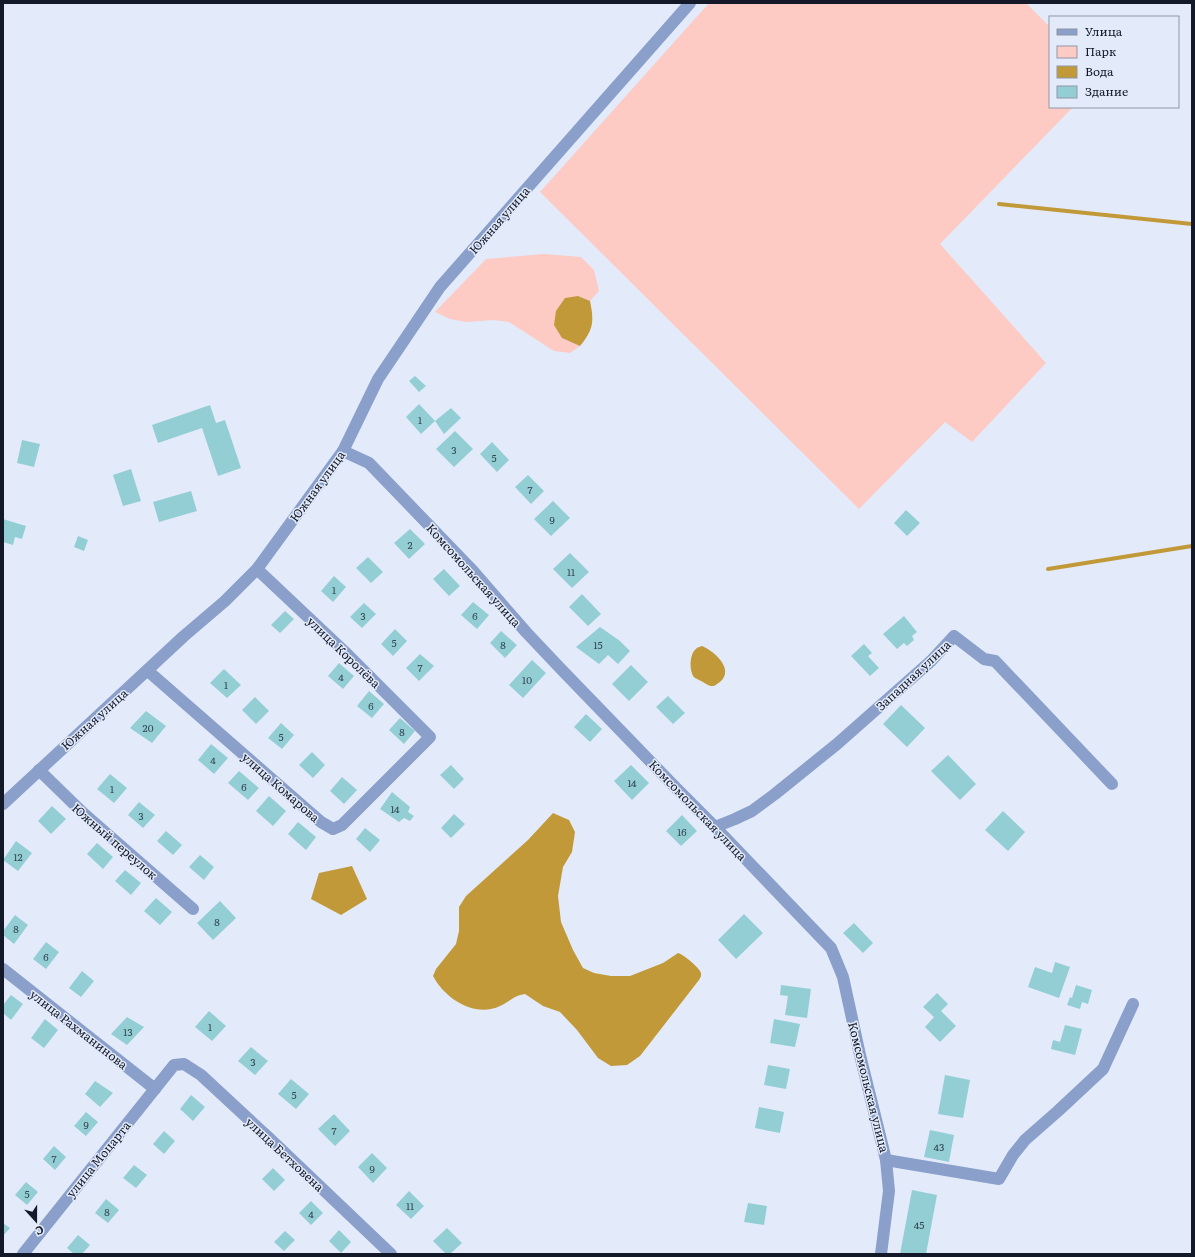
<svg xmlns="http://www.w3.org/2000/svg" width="1195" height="1257" font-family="Literata,serif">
<rect width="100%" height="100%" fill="#e3ebfb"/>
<g fill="#fdcac4">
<path d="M709,3H1026L1050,27V107H1073L940,244L1046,363L972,442L945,422L859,509L540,192Z"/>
<path d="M544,254L581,257L594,270L599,291L590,301L578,296L562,338L580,346L570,353L554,351L509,322L493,320L467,322L450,319L435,312L486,259Z"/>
</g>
<g fill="#c29939">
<path d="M578,296L590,301C594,321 594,329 580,346L562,338L554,325L556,311L565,298Z"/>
<path d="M702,646C716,652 737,672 717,684C711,689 707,684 701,681C699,680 697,679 695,678C689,673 689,654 696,649C697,647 700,647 702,646Z"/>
<path d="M553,813L569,820L575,832L572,852L563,867L558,896L561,922L573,950L583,968L594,973L611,976H630L663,963L678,953C684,955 696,965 700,971C702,974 701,977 699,980L640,1056L627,1065L611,1066L598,1058L577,1030L560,1012L543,1006L525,994C515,995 509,1002 500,1006C475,1018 445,999 433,976L436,969L456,944L459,931V907L466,896L528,840Z"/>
<path d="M352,866L367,899L341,915L311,899L319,873Z"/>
</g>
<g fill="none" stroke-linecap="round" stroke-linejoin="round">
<g stroke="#c29939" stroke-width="4">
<path d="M999,204L1192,224"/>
<path d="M1048,569L1192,546"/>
</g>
</g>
<g fill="#94ced5">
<path d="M415,376L426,386L419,392L409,381Z"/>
<path d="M419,404L435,421L451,408L461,418L444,434L435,421L421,434L406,417Z"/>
<path d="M210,405L216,423L225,420L241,468L218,476L202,428L158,443L152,425Z"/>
<path d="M455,431L473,449L454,467L436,449Z"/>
<path d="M22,440L40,444L34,467L17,463Z"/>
<path d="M492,442L509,460L497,472L480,454Z"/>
<path d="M131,469L141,501L123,506L113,475Z"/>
<path d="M528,475L544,491L531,504L515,487Z"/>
<path d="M191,491L197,511L159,522L153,502Z"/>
<path d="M553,501L570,518L551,536L534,519Z"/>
<path d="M906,510L920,523L907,536L894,523Z"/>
<path d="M3,519L26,526L22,539L15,537L13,545L3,542Z"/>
<path d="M410,529L425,544L409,559L394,543Z"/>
<path d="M78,536L88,540L84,551L74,547Z"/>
<path d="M570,553L589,572L572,588L553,569Z"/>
<path d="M368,557L383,572L371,583L356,568Z"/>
<path d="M444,569L460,586L449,596L433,579Z"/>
<path d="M334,576L346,587L333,602L321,591Z"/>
<path d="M582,594L601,614L588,626L569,607Z"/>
<path d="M473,602L489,615L477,629L461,615Z"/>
<path d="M364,603L376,614L362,628L350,617Z"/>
<path d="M285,611L294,619L280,633L271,625Z"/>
<path d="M904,616L917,632L912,636L914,640L907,646L904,643L897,649L883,634Z"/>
<path d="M600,627L620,641L630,651L618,664L608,655L599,664L576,647Z"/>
<path d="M395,629L407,641L393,656L381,644Z"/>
<path d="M501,631L517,645L505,658L490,643Z"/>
<path d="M864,644L872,653L868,656L879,668L870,676L851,656Z"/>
<path d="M420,654L434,666L419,681L406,668Z"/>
<path d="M532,660L546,673L523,698L509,685Z"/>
<path d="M339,663L354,676L343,689L328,676Z"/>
<path d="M631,665L648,682L629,701L612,684Z"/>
<path d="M224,669L241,685L227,698L210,683Z"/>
<path d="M369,691L384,704L372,718L357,706Z"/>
<path d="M668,696L685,713L673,724L656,707Z"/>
<path d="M255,697L269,711L256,724L242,710Z"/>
<path d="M901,705L925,728L907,747L883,724Z"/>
<path d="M146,711L166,726L152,743L130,728Z"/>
<path d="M586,714L602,729L590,742L574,727Z"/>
<path d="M400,718L415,731L404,744L389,730Z"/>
<path d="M281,723L294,735L282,749L268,738Z"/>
<path d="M211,744L228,758L214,774L198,760Z"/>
<path d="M312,752L325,765L313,778L299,765Z"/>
<path d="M948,755L976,784L960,800L931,771Z"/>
<path d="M451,765L464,779L454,789L440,775Z"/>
<path d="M631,765L649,783L632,800L614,781Z"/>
<path d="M239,771L259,788L248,800L228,783Z"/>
<path d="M110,774L127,788L114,803L97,789Z"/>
<path d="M342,777L357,790L344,804L330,791Z"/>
<path d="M392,792L410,807L408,812L414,816L410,821L404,818L399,822L380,809Z"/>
<path d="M269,796L286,811L273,826L256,811Z"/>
<path d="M139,802L155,815L143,828L128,815Z"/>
<path d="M52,806L66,819L51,834L38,821Z"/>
<path d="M1003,811L1025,832L1008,851L985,830Z"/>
<path d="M454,814L465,824L451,838L441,828Z"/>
<path d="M682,815L697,831L681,846L666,831Z"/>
<path d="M298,822L316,837L306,850L288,834Z"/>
<path d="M365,828L380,840L370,852L356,839Z"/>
<path d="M166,831L182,845L173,855L157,841Z"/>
<path d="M16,841L32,853L18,871L3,860Z"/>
<path d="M97,843L113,857L103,869L87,854Z"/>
<path d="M200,855L214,867L204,880L189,867Z"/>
<path d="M125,870L141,883L131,895L115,881Z"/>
<path d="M156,898L172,912L160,925L144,911Z"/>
<path d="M220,901L236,918L213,940L197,923Z"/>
<path d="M744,914L763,933L736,959L718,940Z"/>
<path d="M15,915L28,925L14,944L3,935V931Z"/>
<path d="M854,923L873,943L863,953L843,933Z"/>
<path d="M46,942L59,952L46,969L33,959Z"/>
<path d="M1055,962L1070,967L1059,998L1028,987L1035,967L1052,973Z"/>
<path d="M82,971L94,981L81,997L69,988Z"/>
<path d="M781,985L811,989L807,1018L785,1015L788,996L780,995Z"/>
<path d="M1076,985L1092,990L1088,1004L1082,1002L1080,1009L1067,1005L1070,997L1072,998Z"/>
<path d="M937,993L948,1004L941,1011L956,1026L940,1042L925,1027L934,1017L923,1007Z"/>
<path d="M11,995L23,1004L11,1020L3,1013V1005Z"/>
<path d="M209,1011L226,1026L212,1041L195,1027Z"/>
<path d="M127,1017L144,1027L127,1045L111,1034Z"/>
<path d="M45,1019L58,1030L44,1048L31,1038Z"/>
<path d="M774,1019L800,1024L795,1047L770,1043Z"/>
<path d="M1065,1025L1082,1029L1075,1055L1051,1049L1053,1040L1060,1042Z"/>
<path d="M251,1047L268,1061L255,1075L238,1061Z"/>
<path d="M768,1065L790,1069L786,1089L764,1085Z"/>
<path d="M945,1075L970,1080L963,1118L938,1114Z"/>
<path d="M291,1079L309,1094L296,1109L278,1094Z"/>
<path d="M95,1081L113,1093L100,1107L85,1094Z"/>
<path d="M191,1095L205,1107L193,1121L180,1109Z"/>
<path d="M759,1107L784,1112L780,1133L755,1128Z"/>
<path d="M86,1112L98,1122L86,1136L74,1126Z"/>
<path d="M334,1114L350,1131L335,1146L318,1129Z"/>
<path d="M930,1130L954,1135L949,1162L924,1157Z"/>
<path d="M164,1131L175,1141L164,1154L153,1144Z"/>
<path d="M54,1146L66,1157L55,1170L43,1159Z"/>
<path d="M372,1153L387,1168L373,1183L358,1167Z"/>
<path d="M134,1165L147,1175L136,1188L123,1178Z"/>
<path d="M273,1168L285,1180L274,1191L262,1179Z"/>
<path d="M26,1182L38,1192L27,1205L15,1195Z"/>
<path d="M912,1190L937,1195L926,1254H900Z"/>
<path d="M409,1191L424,1206L411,1219L396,1205Z"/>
<path d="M106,1199L119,1210L108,1223L95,1213Z"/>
<path d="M311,1201L323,1213L311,1225L299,1213Z"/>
<path d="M748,1203L767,1206L764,1225L744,1222Z"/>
<path d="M3,1223L10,1228L3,1236Z"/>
<path d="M447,1228L462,1243L450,1254H446L433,1241Z"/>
<path d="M339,1230L351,1242L341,1253L329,1241Z"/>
<path d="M285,1231L295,1240L284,1251L274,1242Z"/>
<path d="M78,1235L90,1245L82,1254H74L67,1248Z"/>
</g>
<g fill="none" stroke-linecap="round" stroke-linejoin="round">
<g stroke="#8a9fca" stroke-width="12">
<path d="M343,451L369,463L473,571L526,632L560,668L676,788L715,827L831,948L843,977L860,1055L886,1160L889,1191L881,1254"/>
<path d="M148,671L321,822L333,829L342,825L430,737L345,652L257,569"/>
<path d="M39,770L82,812L193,909"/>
<path d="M3,804L184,636L225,601L257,569L343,451L378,379L440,287L690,3"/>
<path d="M715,827L735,819L752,811L775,794L837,744L931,661L954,636L984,659L995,661L1112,784"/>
<path d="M3,969L155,1089"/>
<path d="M886,1160L999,1179L1013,1155L1025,1140L1058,1111L1103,1069L1133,1004"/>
<path d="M23,1254L174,1065L184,1064L201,1075L269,1138L391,1254"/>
</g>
</g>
<g text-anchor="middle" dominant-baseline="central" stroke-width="3" stroke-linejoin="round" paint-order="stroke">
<g font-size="10" fill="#334653">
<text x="420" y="419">1</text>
<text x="454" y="449">3</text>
<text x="494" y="457">5</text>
<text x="530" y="489">7</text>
<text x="552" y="519">9</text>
<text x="410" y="544">2</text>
<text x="571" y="571">11</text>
<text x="334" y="589">1</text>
<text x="363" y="615">3</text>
<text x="475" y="615">6</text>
<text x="394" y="642">5</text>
<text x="503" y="644">8</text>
<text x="598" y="644">15</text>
<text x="420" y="667">7</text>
<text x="341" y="676">4</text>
<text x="527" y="679">10</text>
<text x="226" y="684">1</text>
<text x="371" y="705">6</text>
<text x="148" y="727">20</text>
<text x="402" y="731">8</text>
<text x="281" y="736">5</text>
<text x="213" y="759">4</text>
<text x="632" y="782">14</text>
<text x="244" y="786">6</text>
<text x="112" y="788">1</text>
<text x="395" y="808">14</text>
<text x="141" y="815">3</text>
<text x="682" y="831">16</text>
<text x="18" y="856">12</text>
<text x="217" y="921">8</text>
<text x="16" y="928">8</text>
<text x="46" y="956">6</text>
<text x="210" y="1026">1</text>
<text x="128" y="1031">13</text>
<text x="253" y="1061">3</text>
<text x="294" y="1094">5</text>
<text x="86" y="1124">9</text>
<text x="334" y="1130">7</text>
<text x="939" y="1146">43</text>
<text x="54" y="1158">7</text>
<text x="372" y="1168">9</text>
<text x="27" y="1193">5</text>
<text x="410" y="1205">11</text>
<text x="107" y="1211">8</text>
<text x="311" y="1213">4</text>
<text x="919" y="1224">45</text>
</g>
<g font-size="12" fill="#131928" stroke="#e3ebfb">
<text transform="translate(499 220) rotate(-49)">Южная улица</text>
<text transform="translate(317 486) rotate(-54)">Южная улица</text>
<text transform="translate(474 575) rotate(48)">Комсомольская улица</text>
<text transform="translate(344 652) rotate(44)">улица Королёва</text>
<text transform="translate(913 675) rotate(-43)">Западная улица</text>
<text transform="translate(94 719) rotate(-42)">Южная улица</text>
<text transform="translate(281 787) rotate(41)">улица Комарова</text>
<text transform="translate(698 810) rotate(46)">Комсомольская улица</text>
<text transform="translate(115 841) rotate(41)">Южный переулок</text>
<text transform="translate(79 1029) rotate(38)">улица Рахманинова</text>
<text transform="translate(869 1087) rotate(76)">Комсомольская улица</text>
<text transform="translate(285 1154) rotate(43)">улица Бетховена</text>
<text transform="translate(98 1159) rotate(-51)">улица Моцарта</text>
</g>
</g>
<rect width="1195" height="1257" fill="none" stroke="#131928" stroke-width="8"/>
<rect x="1049" y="16" width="130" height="92" fill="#e3ebfb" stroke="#9097a7"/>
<rect x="1057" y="29" width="20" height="6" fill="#8a9fca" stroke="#9097a7"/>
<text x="1085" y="36" font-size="12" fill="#131928">Улица</text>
<rect x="1057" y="46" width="20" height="12" fill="#fdcac4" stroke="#9097a7"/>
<text x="1085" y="56" font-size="12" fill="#131928">Парк</text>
<rect x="1057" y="66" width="20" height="12" fill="#c29939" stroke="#9097a7"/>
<text x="1085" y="76" font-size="12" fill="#131928">Вода</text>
<rect x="1057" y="86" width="20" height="12" fill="#94ced5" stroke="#9097a7"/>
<text x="1085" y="96" font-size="12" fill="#131928">Здание</text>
<g transform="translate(36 1221) rotate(159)" stroke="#e3ebfb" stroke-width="3" paint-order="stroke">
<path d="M0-3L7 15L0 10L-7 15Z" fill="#131928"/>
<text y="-6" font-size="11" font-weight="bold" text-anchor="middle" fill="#131928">С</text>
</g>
</svg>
